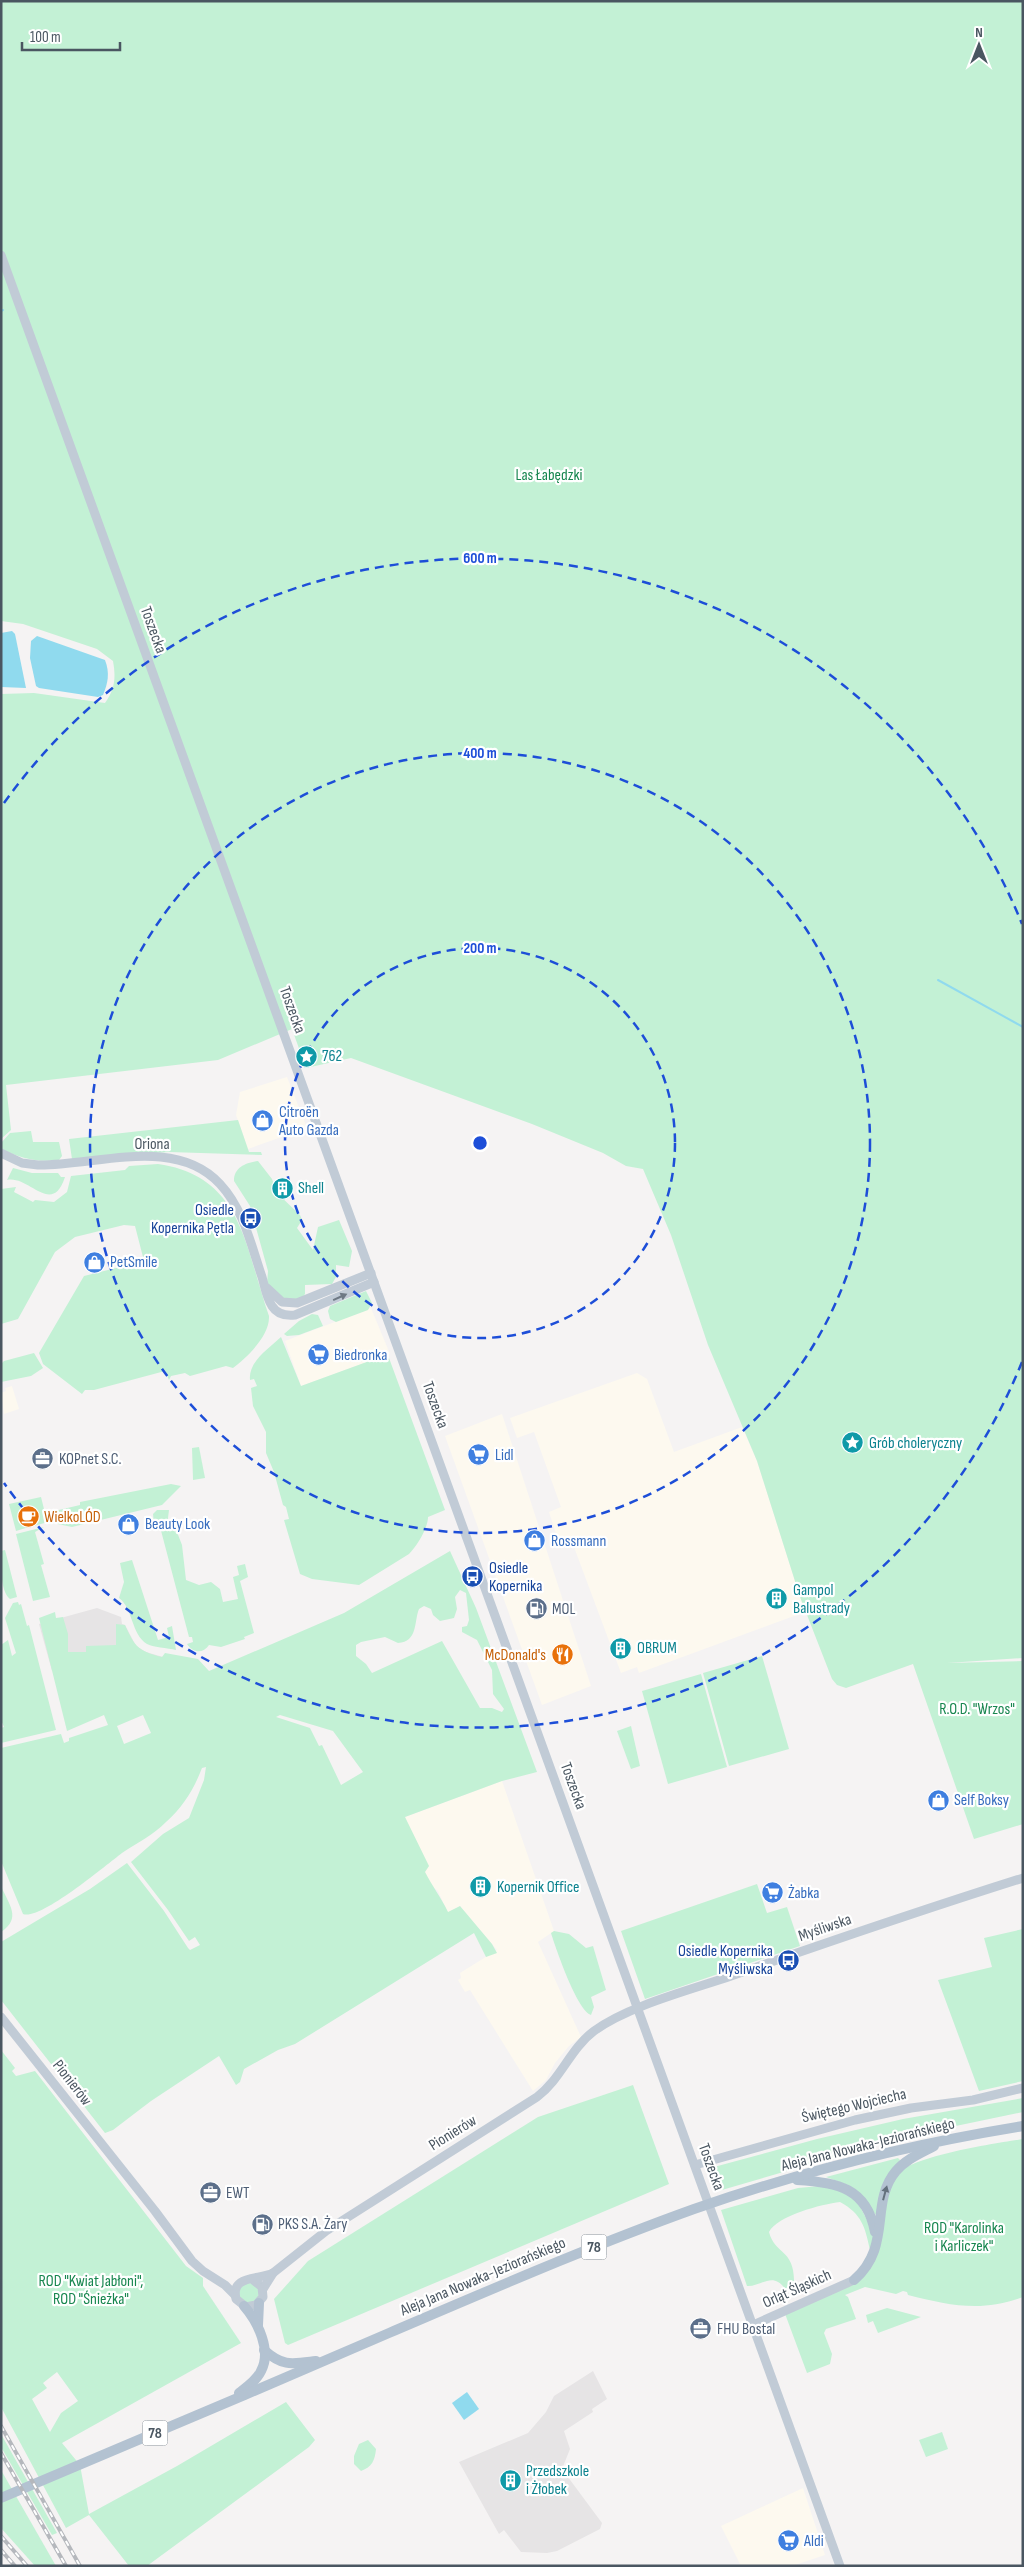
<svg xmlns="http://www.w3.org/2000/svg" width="1024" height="2567" font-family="'Sofia Sans Condensed',sans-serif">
<rect width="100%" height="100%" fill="#f5f3f3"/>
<g fill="#fdf9ef">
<path d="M287,1077L307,1128L248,1149L236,1115L240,1092Z"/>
<path d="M371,1308L390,1354L301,1386L285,1341Z"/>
<path d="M637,1373L647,1379L674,1452L742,1427L757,1461L805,1612L639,1673L637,1667L621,1673L571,1539L559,1543L549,1512L561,1507L534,1432L517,1438L510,1418Z"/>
<path d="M12,1386L19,1409L4,1414L1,1393L6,1391L5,1388Z"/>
<path d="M502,1414L591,1686L542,1705L445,1436Z"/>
<path d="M502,1781L554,1931L538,1942L581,2037L569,2046L555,2063L546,2080L533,2091L470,1990L465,1992L458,1980L461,1978L460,1973L497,1950L460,1906L448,1913L438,1891L432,1886L425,1872L415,1841L405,1817Z"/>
<path d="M803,2488L825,2555L792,2566H741L721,2526Z"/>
</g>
<g fill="#e6e4e5">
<path d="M97,1608L121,1617L122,1624L125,1625L136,1646L146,1652L163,1657L52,1671L39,1624Z"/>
<path d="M593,2371L607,2399L592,2409L593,2412L564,2431L570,2449L562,2469L602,2523L600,2529L557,2551L547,2553L521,2552L504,2530L499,2534L459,2462L528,2433L546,2412L554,2396Z"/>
</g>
<g fill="#c3f1d5" fill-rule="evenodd">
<path d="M1,1H1023V1658L947,1663L1023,1661V1824L974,1839L913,1664L846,1688L837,1685L832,1679L800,1597L757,1461L708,1345L671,1235L643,1169L626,1166L603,1153L532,1124L351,1058L306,1068L292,1029L218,1060L6,1085L11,1130L1,1139V694L34,693L105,703C115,689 116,678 113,661L97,649L23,624L1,621Z"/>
<path d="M238,1120L249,1152H261L262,1155L169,1152L72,1159L69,1139Z"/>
<path d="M31,1131L33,1142H59L62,1156L59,1160C37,1163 21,1158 1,1149V1143L10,1133Z"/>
<path d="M258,1161L272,1179L277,1193L300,1215L302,1220L297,1228L313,1250L318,1227L339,1220L352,1251L349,1267L336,1265V1277L332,1284L305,1285V1294L302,1298L286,1301L267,1284L268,1271L250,1206L234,1181C234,1167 246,1163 258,1161Z"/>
<path d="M158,1164C243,1176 245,1248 269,1316C270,1336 247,1357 233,1368L226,1366L190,1376L185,1373L171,1376L169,1380L165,1371L94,1390H85L82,1394L43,1364L39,1353L84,1276L144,1261L135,1226L124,1225L75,1237L55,1252L18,1319L1,1324V1189L16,1187L14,1192L33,1202L35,1200L54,1202L67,1192L71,1176L125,1170L129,1166Z"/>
<path d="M13,1168L32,1173H58L61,1177H65C52,1217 29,1175 7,1180Z"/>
<path d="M366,1291L372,1303L368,1310L336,1322L330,1319L328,1311L330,1306Z"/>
<path d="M312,1314L318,1315L323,1326L299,1335L287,1336L284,1334L299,1321Z"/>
<path d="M281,1337L301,1386L383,1356L389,1358L445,1510L428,1517C428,1528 417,1546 409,1554L359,1585L312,1579L300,1574L284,1520L289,1519L286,1507L283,1505L274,1472L266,1453V1432L253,1406L251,1388L257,1386L254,1379L250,1380C248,1362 268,1349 281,1337Z"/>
<path d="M34,1353L43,1368L31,1376L1,1382V1364L4,1361Z"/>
<path d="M199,1447L205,1478L193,1480L192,1448Z"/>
<path d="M171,1484L181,1486L162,1505L72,1527L48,1522L30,1527V1524L35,1523L32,1513L23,1516L29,1527L16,1531L9,1504L41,1497L46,1517V1513L80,1505V1502Z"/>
<path d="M157,1510H169L167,1526L175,1527L182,1545L186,1580L199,1585L211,1582L220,1589L223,1602L238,1599L233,1577L239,1575L237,1566L245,1564L248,1577L240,1581L254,1633L244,1637L245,1639L221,1647L209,1645C203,1654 193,1653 187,1644L193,1642L192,1637H189L159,1523H154L153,1514Z"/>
<path d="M44,1527L35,1532L44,1564L41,1565L50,1597L33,1601L16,1534Z"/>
<path d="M5,1550L17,1597L10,1599C0,1591 1,1564 1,1551Z"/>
<path d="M450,1551L476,1608L537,1772L502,1781L405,1817L429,1866L425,1872C432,1886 441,1897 448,1912L460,1906L492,1944L497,1953L486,1957L474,1933L295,2044L278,2050L244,2069L240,2082L236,2085L219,2056L151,2101L113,2130L105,2133L1,2000V1942L90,1889L127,1863L164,1911L188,1948L190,1950L200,1945L195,1937L189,1941L168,1910L131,1862L163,1834L189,1818L204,1780L206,1767L202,1768C194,1789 183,1807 166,1822C153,1835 137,1843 122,1853C106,1865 40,1921 23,1914L1,1861V1748L61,1734L64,1743L69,1741V1738L108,1725L104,1715L67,1731L39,1618L55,1612L56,1618L63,1617L68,1634V1652H86V1646L116,1645V1624L125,1625C135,1647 138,1651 162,1657L165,1653L198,1659L209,1671L344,1613ZM460,1590L466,1593L469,1620L467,1626L462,1627V1632L477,1640L492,1670L493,1694L504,1709L502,1712L492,1708H480L442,1641L372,1673L366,1664L356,1656V1645L361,1642L385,1637L398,1643C418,1642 414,1621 419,1609L424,1606L431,1609L433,1615L440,1621L454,1618L457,1609L455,1597ZM143,1715L151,1733L124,1744L117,1726ZM280,1715L333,1731L363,1772L341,1785L322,1745L319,1746L310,1728L276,1717Z"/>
<path d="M132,1560L158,1640L169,1637L167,1628L172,1626L176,1650C168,1648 152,1647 147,1644C131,1634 133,1608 119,1598L124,1582L120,1563Z"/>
<path d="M18,1602L19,1605L21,1604L27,1626L29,1625L56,1730L1,1743V1728L4,1727L1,1720V1645L8,1640L12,1656L16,1653L5,1618L13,1603Z"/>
<path d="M762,1656L789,1749L729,1766L703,1673Z"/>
<path d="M701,1674L727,1767L668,1784L642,1691Z"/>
<path d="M631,1726L640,1766L631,1769L617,1731Z"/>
<path d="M757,1884L767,1913L787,1907L800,1946L645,1999L621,1931Z"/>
<path d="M1,1886C9,1905 22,1918 1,1932Z"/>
<path d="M1023,1929V2081L979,2091L938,1980L992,1967L984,1938Z"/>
<path d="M554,1931L569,1934L586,1948L593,1946L606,1990L591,1997L594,2007L591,2015C577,2010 556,1949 551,1933Z"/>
<path d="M1,2050L15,2068L12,2071L16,2076L35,2071L186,2266L203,2278V2286L241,2343L62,2443L80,2465L89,2514L177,2466L286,2402L315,2440L309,2447L147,2566H129L89,2515L66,2528L1,2407ZM57,2372L78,2401L61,2413L50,2432L32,2399L47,2388L43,2383Z"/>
<path d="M633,2085L669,2184L288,2345L285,2343L274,2299L308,2261L538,2117Z"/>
<path d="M1023,2098V2112L903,2137L715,2192L710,2174L714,2167L817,2139L903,2119Z"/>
<path d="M1023,2139V2297C982,2313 948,2305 908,2295L907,2292L903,2291L896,2294L865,2287L845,2295L848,2297L856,2319L826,2329L824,2333L832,2354L830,2364L807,2373L784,2311L854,2280L870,2250C865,2227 862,2214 840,2202C822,2204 777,2216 769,2232C775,2255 795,2249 794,2283L787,2290C783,2287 782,2284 778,2282C769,2276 757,2287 747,2286L721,2210L798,2188L831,2185L856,2199L877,2239C879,2226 883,2193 888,2182C902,2156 994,2144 1023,2139Z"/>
<path d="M898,2158L900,2160L877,2216L848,2185L826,2177Z"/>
<circle cx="249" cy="2293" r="10"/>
<path d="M887,2308L921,2317L878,2333L873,2321L868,2323L866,2315Z"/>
<path d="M942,2432L948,2449L926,2457L919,2440Z"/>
<path d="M1,2434L57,2533L52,2535L1,2447Z"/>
<path d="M368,2440L376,2449C375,2460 372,2467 361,2471L354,2464V2456L359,2444Z"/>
<path d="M1,2470L56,2566H35L1,2528Z"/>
</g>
<g fill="#90daee">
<path d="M12,631L15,634L26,688L1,687V633Z"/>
<path d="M37,636L105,660C110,673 108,683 103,695L98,697L39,688L36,686L30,658L31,641Z"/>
<path d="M467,2392L479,2409L464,2420L452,2403Z"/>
</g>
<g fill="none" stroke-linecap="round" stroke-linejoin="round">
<g stroke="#90daee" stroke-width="2">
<path d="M1,311L3,310"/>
<path d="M938,980L1023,1027"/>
</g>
<g stroke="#c1cbd6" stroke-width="9">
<path d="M1,255C281,1025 561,1795 840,2566"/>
<path d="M1,1153L22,1163L38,1165C96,1166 175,1135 220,1184C244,1210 251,1245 262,1277C265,1287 266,1297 272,1306C277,1314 286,1316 295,1315L374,1282"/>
<path d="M267,1288L282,1302L297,1303L371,1273"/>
<path d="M1,2017L155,2211L192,2261L203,2271L225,2285L235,2295"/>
<path d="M695,2165L855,2120L911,2108L973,2100L1023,2088"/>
<path d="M252,2279L262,2287L263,2297L256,2305L246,2307L236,2299C230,2275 259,2280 273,2273"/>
<path d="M263,2289L273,2273L326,2231L537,2097C561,2079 570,2049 594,2031C628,2006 690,1990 731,1976C828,1942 925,1909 1023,1878"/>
<path d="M753,2325L854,2280"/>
</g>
<g stroke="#b3c2d1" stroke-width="10">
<path d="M797,2180C837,2182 867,2188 875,2232"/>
<path d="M854,2280C893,2246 869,2203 896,2171C906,2159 921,2153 934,2146"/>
<path d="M258,2325L259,2303"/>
<path d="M264,2350C283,2367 292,2364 316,2361"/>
<path d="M239,2393C247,2387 257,2380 261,2371C272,2351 258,2322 244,2306"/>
<path d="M1,2498C131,2443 260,2389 389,2333C490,2290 591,2246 694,2209C800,2172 911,2144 1023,2126"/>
</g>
<defs>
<g id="rail">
<path d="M1,2426L80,2566"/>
<path d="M1,2453L66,2566"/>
<path d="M1,2536L27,2566"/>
<path d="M1,2550L15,2566"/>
</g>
</defs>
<use href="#rail" stroke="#b5b8bd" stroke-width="4"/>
<use href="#rail" stroke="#fff" stroke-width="2" stroke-dasharray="5.5" stroke-linecap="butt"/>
</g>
<defs><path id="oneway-solid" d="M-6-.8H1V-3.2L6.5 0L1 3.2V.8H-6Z" transform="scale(1.25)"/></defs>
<use fill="#6e7984" href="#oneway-solid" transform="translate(340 1297) rotate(-24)"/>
<use fill="#64717d" href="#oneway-solid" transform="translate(885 2193) rotate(-75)"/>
<g fill="none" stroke="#1d4ed8" stroke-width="2.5" stroke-dasharray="9 6">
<circle cx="480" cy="1143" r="195"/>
<circle cx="480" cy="1143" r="390"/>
<path d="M1022 1362A585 585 0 0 1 4 1483M4 803A585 585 0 0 1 1022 924"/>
</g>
<defs>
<symbol id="sight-disc" viewBox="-11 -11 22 22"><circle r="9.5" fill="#0f9aa8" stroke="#fff"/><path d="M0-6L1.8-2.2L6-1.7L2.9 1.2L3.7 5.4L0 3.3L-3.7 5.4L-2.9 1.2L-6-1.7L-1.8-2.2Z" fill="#fff"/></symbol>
<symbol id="shop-disc" viewBox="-11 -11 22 22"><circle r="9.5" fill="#3f7fe0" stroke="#fff"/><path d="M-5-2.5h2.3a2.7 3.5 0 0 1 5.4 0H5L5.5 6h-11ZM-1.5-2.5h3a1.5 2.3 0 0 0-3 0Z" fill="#fff"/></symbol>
<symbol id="building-disc" viewBox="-11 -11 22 22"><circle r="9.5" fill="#0f9aa8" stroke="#fff"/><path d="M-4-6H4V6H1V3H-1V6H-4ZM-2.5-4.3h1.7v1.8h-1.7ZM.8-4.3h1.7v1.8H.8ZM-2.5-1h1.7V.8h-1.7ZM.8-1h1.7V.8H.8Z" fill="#fff"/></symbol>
<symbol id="bus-disc" viewBox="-11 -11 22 22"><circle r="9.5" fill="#1a4fb4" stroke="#fff"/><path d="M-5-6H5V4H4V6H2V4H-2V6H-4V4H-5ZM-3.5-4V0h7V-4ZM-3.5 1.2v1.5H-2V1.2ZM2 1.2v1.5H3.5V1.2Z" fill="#fff"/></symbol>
<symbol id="supermarket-disc" viewBox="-11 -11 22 22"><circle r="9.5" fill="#3f7fe0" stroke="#fff"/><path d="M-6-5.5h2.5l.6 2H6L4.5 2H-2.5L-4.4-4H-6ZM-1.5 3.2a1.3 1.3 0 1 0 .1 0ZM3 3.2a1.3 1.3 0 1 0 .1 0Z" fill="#fff"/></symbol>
<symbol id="office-disc" viewBox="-11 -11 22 22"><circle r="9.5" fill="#5c6f8a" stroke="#fff"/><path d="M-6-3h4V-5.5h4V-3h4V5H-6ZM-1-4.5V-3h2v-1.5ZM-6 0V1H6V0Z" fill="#fff"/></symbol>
<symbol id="cafe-disc" viewBox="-11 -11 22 22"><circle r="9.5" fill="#e8710a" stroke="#fff"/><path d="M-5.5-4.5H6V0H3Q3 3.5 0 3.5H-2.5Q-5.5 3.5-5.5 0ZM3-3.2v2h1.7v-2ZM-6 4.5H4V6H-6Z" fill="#fff"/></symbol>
<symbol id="fuel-disc" viewBox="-11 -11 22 22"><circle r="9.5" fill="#5c6f8a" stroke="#fff"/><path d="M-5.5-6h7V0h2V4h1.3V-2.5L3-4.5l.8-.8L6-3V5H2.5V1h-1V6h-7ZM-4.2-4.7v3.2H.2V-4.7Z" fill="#fff"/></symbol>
<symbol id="restaurant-disc" viewBox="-11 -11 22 22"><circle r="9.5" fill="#e8710a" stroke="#fff"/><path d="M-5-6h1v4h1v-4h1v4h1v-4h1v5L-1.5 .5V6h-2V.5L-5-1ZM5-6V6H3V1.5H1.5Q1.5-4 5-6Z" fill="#fff"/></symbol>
</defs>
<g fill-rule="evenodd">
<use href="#sight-disc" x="294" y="1044" width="25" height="25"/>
<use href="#shop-disc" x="250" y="1108" width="25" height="25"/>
<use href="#building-disc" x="270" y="1176" width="25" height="25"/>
<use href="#bus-disc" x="238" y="1206" width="25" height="25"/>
<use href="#shop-disc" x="82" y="1250" width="25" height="25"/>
<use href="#supermarket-disc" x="306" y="1342" width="25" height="25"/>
<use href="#sight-disc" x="840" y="1430" width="25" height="25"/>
<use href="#supermarket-disc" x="466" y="1442" width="25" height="25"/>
<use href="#office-disc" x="30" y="1446" width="25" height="25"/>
<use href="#cafe-disc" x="16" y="1504" width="25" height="25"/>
<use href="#shop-disc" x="116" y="1512" width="25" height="25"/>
<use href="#shop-disc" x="522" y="1528" width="25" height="25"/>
<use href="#bus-disc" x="460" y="1564" width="25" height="25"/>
<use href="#building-disc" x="764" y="1586" width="25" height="25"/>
<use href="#fuel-disc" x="524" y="1596" width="25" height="25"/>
<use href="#building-disc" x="608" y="1636" width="25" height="25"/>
<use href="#restaurant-disc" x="550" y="1642" width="25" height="25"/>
<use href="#shop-disc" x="926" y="1788" width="25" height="25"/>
<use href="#building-disc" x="468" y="1874" width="25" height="25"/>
<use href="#supermarket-disc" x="760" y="1880" width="25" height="25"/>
<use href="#bus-disc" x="776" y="1948" width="25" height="25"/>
<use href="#office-disc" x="198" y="2180" width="25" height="25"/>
<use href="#fuel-disc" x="250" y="2212" width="25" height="25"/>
<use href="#office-disc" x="688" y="2316" width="25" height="25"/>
<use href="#building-disc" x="498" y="2468" width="25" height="25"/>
<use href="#supermarket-disc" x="776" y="2528" width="25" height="25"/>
</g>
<g text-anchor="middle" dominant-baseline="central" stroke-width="4.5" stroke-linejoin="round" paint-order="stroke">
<g fill="#fff" stroke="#808990" stroke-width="1">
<rect x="581.5" y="2234.5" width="25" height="25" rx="4"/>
<rect x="142.5" y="2420.5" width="25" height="25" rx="4"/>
</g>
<g font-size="15" font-weight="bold" fill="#4a5661">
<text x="594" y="2247">78</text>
<text x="155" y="2433">78</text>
</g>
<g font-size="16" fill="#17864f" stroke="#fff">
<text x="549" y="475">Las Łabędzki</text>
<text x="977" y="1709">R.O.D. "Wrzos"</text>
<text x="964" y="2228">ROD "Karolinka<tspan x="964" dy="18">i Karliczek"</tspan></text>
<text x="91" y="2281">ROD "Kwiat Jabłoni",<tspan x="91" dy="18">ROD "Śnieżka"</tspan></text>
</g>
<g font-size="16" fill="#4a5661" stroke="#fff">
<text transform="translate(153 630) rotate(70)">Toszecka</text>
<text transform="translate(292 1010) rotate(70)">Toszecka</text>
<text x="152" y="1144">Oriona</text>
<text transform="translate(435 1405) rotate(70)">Toszecka</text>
<text transform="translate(573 1786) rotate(70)">Toszecka</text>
<text transform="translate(825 1928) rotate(-19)">Myśliwska</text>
<text transform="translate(72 2083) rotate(52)">Pionierów</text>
<text transform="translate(854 2106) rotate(-13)">Świętego Wojciecha</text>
<text transform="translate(453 2133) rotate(-32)">Pionierów</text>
<text transform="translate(868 2145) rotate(-14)">Aleja Jana Nowaka-Jeziorańskiego</text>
<text transform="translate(711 2167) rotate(70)">Toszecka</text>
<text transform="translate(483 2277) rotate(-23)">Aleja Jana Nowaka-Jeziorańskiego</text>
<text transform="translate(797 2289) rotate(-24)">Orląt Śląskich</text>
</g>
<g font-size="16" fill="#0d838f" stroke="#fff" text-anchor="start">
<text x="322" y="1056">762</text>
<text x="298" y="1188">Shell</text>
<text x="869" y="1443">Grób choleryczny</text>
<text x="793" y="1590">Gampol<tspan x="793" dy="18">Balustrady</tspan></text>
<text x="637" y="1648">OBRUM</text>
<text x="497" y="1887">Kopernik Office</text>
<text x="526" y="2471">Przedszkole<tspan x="526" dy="18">i Żłobek</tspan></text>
</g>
<g font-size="16" fill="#366cbe" stroke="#fff" text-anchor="start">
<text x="279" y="1112">Citroën<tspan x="279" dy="18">Auto Gazda</tspan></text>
<text x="110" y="1262">PetSmile</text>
<text x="334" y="1355">Biedronka</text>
<text x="495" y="1455">Lidl</text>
<text x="145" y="1524">Beauty Look</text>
<text x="551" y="1541">Rossmann</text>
<text x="954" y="1800">Self Boksy</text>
<text x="788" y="1893">Żabka</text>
<text x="804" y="2541">Aldi</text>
</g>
<g font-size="16" fill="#164399" stroke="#fff" text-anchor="end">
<text x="234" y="1210">Osiedle<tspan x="234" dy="18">Kopernika Pętla</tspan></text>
<text x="489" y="1568" text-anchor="start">Osiedle<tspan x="489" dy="18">Kopernika</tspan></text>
<text x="773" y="1951">Osiedle Kopernika<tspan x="773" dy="18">Myśliwska</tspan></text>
</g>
<g font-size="16" fill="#4e5e75" stroke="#fff" text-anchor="start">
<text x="59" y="1459">KOPnet S.C.</text>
<text x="552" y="1609">MOL</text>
<text x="226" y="2193">EWT</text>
<text x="278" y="2224">PKS S.A. Żary</text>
<text x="717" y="2329">FHU Bostal</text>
</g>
<g font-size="16" fill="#c56008" stroke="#fff" text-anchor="start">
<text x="44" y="1517">WielkoLÓD</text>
<text x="546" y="1655" text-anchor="end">McDonald's</text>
</g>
</g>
<circle cx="480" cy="1143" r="8" fill="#1d4ed8" stroke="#fff" stroke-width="2.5"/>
<g font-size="15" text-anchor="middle" font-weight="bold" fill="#1d4ed8" stroke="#fff" stroke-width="4.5" stroke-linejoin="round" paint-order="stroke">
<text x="480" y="563">600 m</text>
<text x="480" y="758">400 m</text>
<text x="480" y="953">200 m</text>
</g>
<rect width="1024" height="2567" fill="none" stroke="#4a5661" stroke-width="5"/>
<g transform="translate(979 45)" stroke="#ffffff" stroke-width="4" paint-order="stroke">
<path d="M0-4L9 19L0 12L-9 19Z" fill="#4a5661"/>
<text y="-8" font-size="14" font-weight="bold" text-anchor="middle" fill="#4a5661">N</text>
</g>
<path d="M22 42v8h98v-8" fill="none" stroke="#4a5661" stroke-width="2.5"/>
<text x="30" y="42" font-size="15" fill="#4a5661" stroke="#ffffff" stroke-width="4" paint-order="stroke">100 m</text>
</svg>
